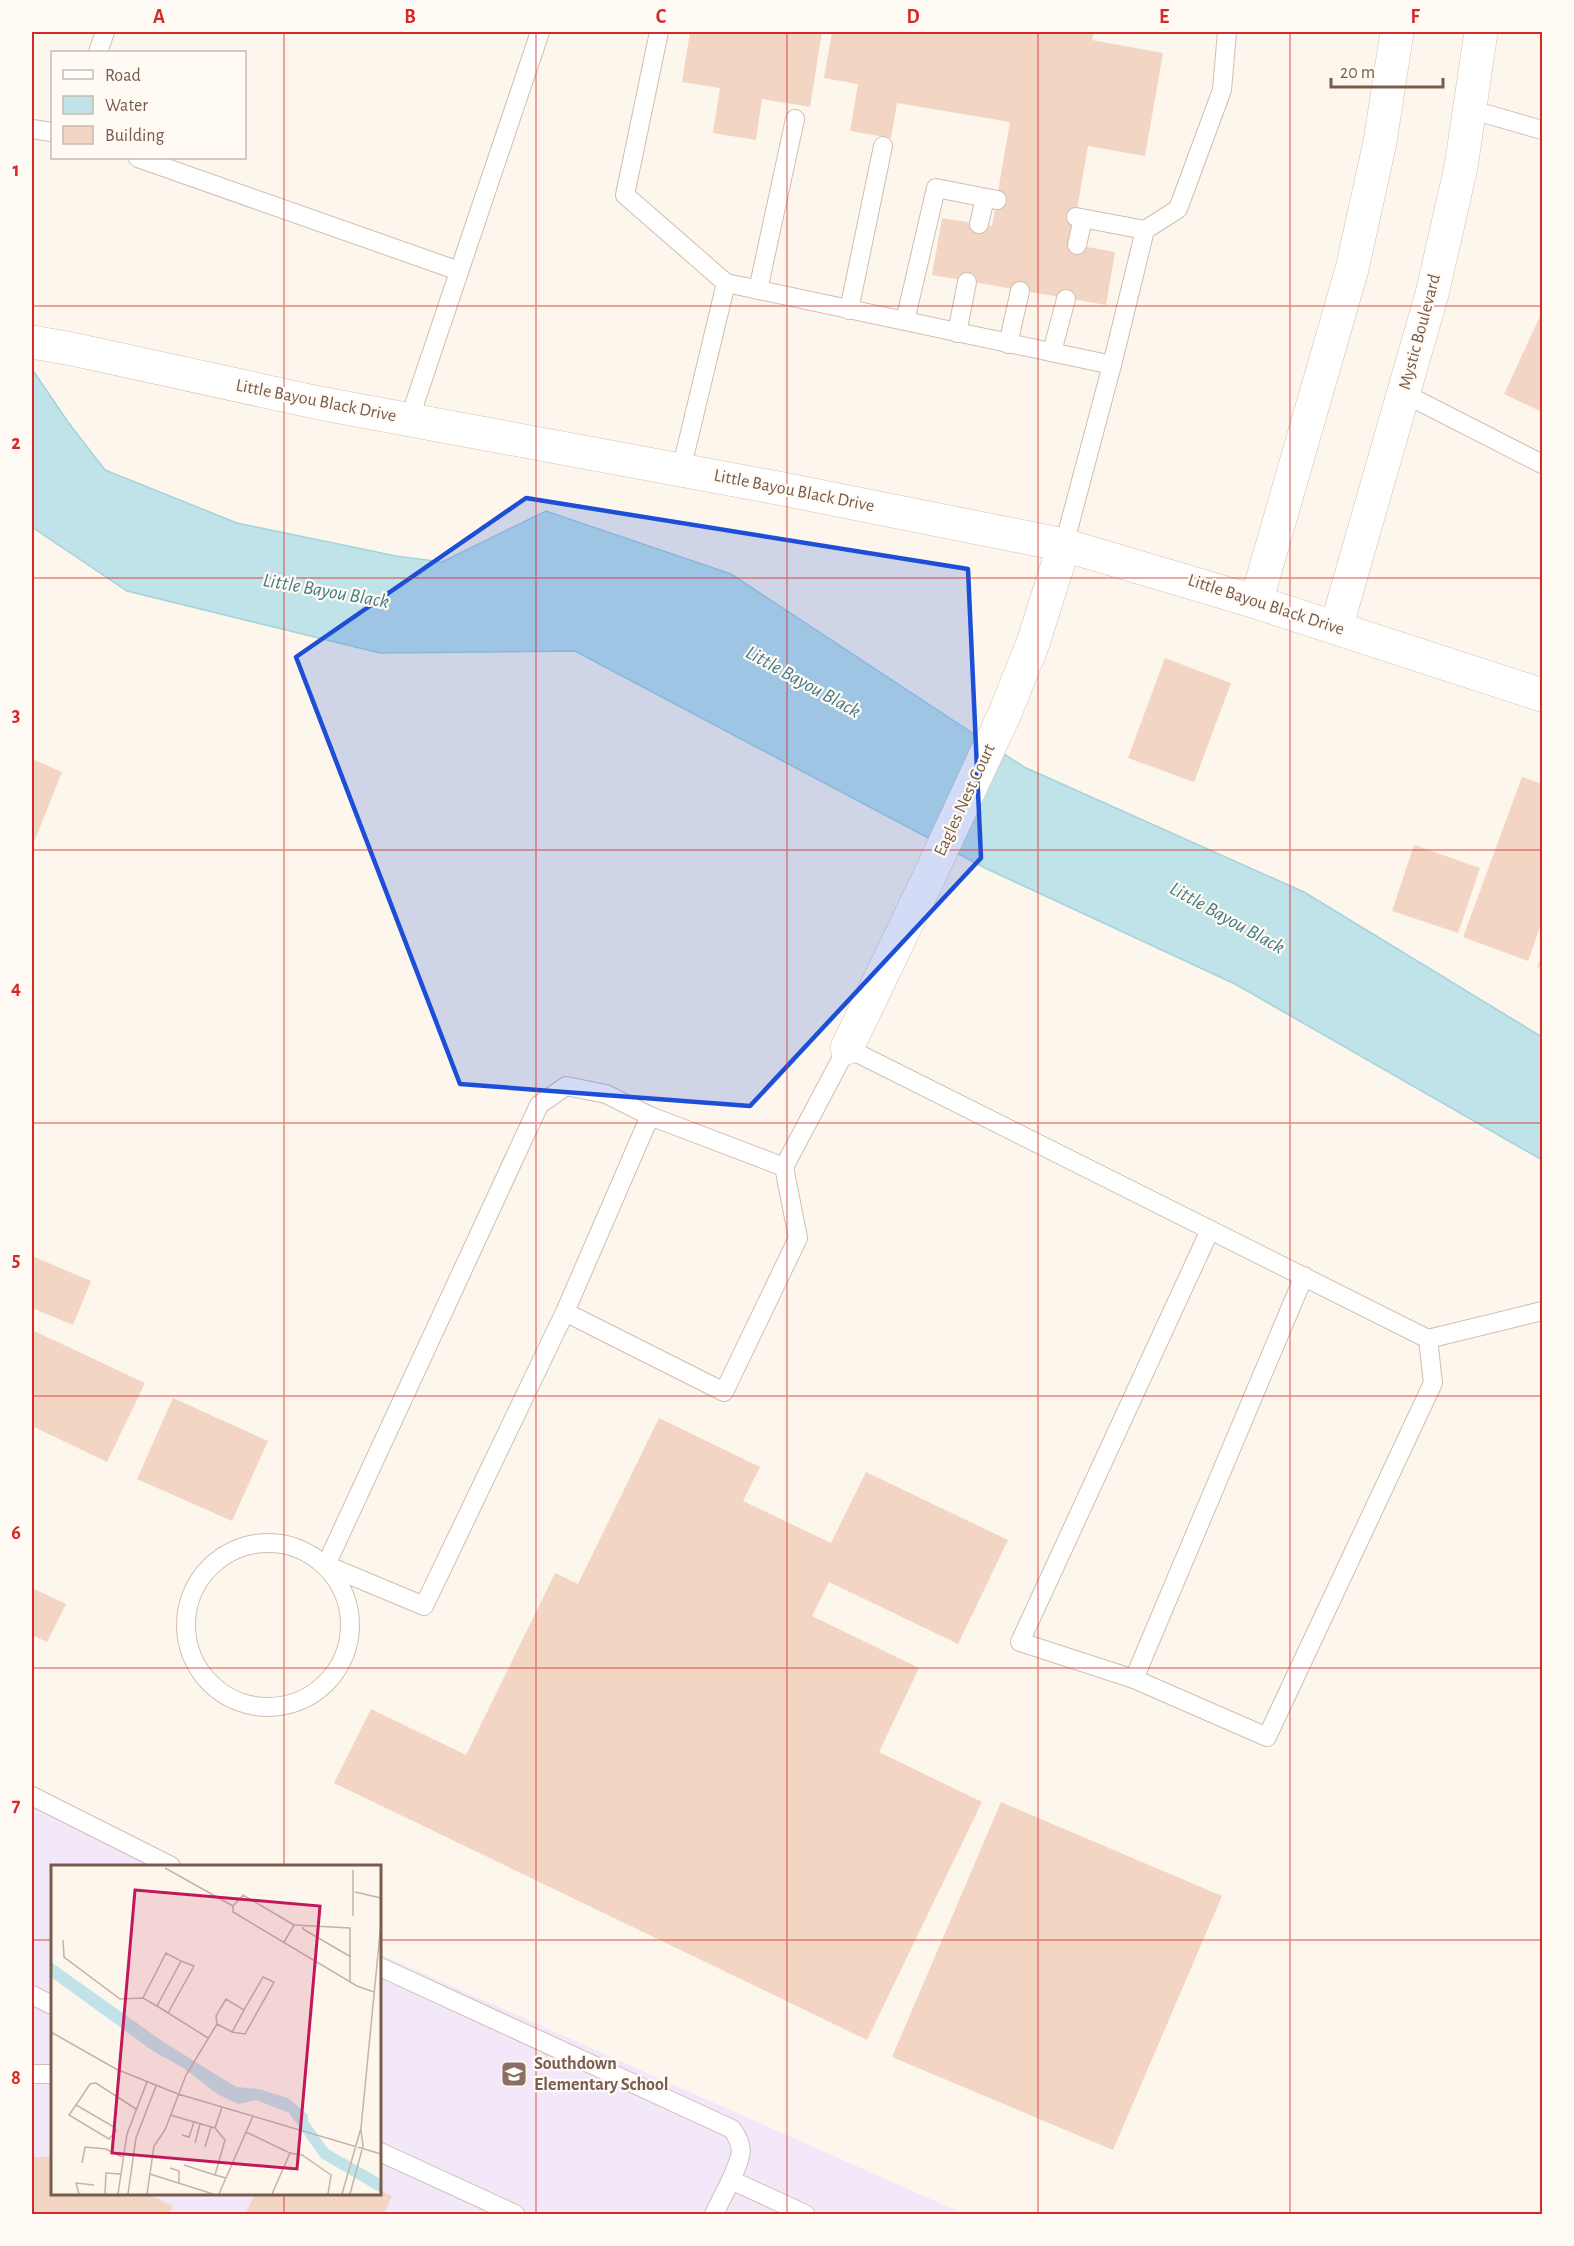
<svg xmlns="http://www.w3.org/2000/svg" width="1574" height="2246" font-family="'Alegreya Sans',sans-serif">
<rect width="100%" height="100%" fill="#fdf6ec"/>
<path fill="#f3e8fa" d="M32,1800L182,1866H52V2194H380V1954L964,2214H32Z"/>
<path fill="#bfe3e8" stroke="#a5d3da" stroke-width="1.5" d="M32,369L68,422L105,470L237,523L396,556L442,562L546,511L731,574L1024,767L1304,892L1542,1037V1160L1235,984L985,868L575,651L380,653L127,591L32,527Z"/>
<g fill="#f3d5c3">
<path d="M690,32H822L810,107L762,99L756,140L713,133L720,88L682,82Z"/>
<path d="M832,32H1094L1092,40L1163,53L1145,156L1088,146L1071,244L1115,252L1106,305L932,275L942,218L992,226L1010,122L897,103L891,138L850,131L858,84L824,78Z"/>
<path d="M1542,312V412L1504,394Z"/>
<path d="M1165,658L1231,683L1194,782L1128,758Z"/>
<path d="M32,759L62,772L32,847Z"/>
<path d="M1522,777L1542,784V921L1528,961L1463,937Z"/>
<path d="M1414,845L1480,868L1458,933L1392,911Z"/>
<path d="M1542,953V968L1537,967Z"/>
<path d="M32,1256L91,1281L73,1325L32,1308Z"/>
<path d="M32,1330L145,1383L107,1462L32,1426Z"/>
<path d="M173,1398L268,1441L232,1521L137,1479Z"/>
<path d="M659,1418L760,1467L743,1501L831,1543L866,1472L1008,1540L958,1644L829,1582L812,1616L919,1668L879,1752L982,1802L867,2040L334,1783L371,1709L466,1755L555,1573L578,1584Z"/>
<path d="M32,1588L66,1604L47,1642L32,1635Z"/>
<path d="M1001,1802L1222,1896L1113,2150L892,2057Z"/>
<path d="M32,2157H52V2194H148L173,2206L169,2214H32Z"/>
<path d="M380,2190L392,2196L384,2214H245L255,2194H380Z"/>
</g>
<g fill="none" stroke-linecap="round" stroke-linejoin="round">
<defs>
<g id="lane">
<path d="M659,32L625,195L726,283"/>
<path d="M98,52L105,32"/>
<path d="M1469,109L1542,130"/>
<path d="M32,129L52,132"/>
<path d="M138,158L459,271"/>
<path d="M1076,217L1145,230"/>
<path d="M979,224L985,198"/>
<path d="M1077,245L1083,219"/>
<path d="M758,290L795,119"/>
<path d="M849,310L883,146"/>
<path d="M905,321L936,188L997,200"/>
<path d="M957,333L967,282"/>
<path d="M1008,344L1020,291"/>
<path d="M1052,352L1066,299"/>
<path d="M1403,393L1542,464"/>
<path d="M409,420L540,32"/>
<path d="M681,470L726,283L1112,365"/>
<path d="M1064,545L1112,365L1145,230L1178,209L1222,90L1227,32"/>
<path d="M784,1167L650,1116L565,1312L724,1392L798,1238L784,1167L847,1048L1428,1339L1433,1383L1267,1737L1134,1679L1304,1276"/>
<path d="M565,1312L424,1606L326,1565L539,1105L566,1086L606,1094L650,1116"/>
<path d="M1428,1339L1542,1311"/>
<circle cx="268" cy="1625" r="82"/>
<path d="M1134,1679L1020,1642L1210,1230"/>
<path d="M32,1796L171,1866"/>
<path d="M380,1967L732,2129C747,2150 740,2158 731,2180L805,2214"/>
<path d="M32,1995L52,2005"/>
<path d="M32,2074H52"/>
<path d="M380,2152L515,2214"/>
<path d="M714,2214L731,2180"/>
</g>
<g id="street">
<path d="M1256,602L1352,269L1380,142L1397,32"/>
<path d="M1336,628L1432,294L1461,167L1481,32"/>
<path d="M847,1048L928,879L1005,713L1033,643L1064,545"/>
</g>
<path id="secondary" d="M32,342L72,349L319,403L783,489L1064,545L1256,602L1542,695"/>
</defs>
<use href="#lane" stroke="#d1beb0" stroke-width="20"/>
<use href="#street" stroke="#d1beb0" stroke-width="34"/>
<use href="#secondary" stroke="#d6c0b0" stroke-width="34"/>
<use href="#lane" stroke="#fff" stroke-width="18"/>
<use href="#street" stroke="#fff" stroke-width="33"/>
<use href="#secondary" stroke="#fff" stroke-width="33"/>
</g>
<path fill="#1d4ed8" fill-opacity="0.2" stroke="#1d4ed8" stroke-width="4.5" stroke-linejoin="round" d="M526,498L968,569L981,858L750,1106L460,1084L296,657Z"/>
<path fill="none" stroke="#d62828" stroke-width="1.5" stroke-opacity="0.55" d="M284,32V1866M536,32V2214M787,32V2214M1038,32V2214M1290,32V2214M32,306H1542M32,578H1542M32,850H1542M32,1123H1542M32,1396H1542M32,1668H1542M32,1940H52M380,1940H1542M284,2194V2214"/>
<defs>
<symbol id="school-square" viewBox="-11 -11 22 22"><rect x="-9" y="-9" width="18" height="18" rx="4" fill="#8d6e63" stroke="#fffaf3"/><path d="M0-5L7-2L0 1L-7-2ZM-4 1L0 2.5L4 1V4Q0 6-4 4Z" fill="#fff"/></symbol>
</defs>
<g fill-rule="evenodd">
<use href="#school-square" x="499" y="2059" width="30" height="30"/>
</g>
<g text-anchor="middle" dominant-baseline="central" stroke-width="4.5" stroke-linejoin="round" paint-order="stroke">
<g font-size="18" fill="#7a5c4d" stroke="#fffaf3">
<text transform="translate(1420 332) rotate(-75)">Mystic Boulevard</text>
<text transform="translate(316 401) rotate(11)">Little Bayou Black Drive</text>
<text transform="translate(794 491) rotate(11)">Little Bayou Black Drive</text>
<text transform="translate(1266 605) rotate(18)">Little Bayou Black Drive</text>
<text transform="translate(965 800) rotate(-65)">Eagles Nest Court</text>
</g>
<g font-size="18" font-weight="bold" fill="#785e54" stroke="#fffaf3" text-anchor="start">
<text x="534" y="2064">Southdown<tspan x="534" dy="21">Elementary School</tspan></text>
</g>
<g font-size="20" font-style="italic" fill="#437c86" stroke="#fffaf3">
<text transform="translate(326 591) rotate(10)">Little Bayou Black</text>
<text transform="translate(803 682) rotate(29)">Little Bayou Black</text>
<text transform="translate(1227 918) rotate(29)">Little Bayou Black</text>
</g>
</g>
<g transform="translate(51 1865)">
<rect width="330" height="330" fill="#fdf6ec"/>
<path d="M0,97L111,176L185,222L208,224L237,233L257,250V256L277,284L330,314V328L270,293L238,248L205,235L187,239L166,229L134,204L102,186L0,112Z" fill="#bfe3e8"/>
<path fill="none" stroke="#c5b3a7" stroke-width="1.5" d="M114,3L182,41V47L306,121L323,127M302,5V51M304,27L330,33M182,41L192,30L243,60M252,60V64L300,92M12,75L13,92L69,134L92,133M233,77L243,60L299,63V117M106,141L130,96L115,88L92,133L106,141L157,173M117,148L143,101L130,96M0,167L65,204L127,229L330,289M181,167L194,169L223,117L212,112L193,145M25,240L18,250L58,274L65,266L63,262L25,240L39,219L45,218L85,244M119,250L164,263L171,242M164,263L174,275L164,310L175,313M195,267L239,288L221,329M131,270L138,272L143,257M144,278L149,259M154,282L160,262M239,288L251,290L280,310L277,329M31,298L34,282L55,284L71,292M133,300L164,310M119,303L128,306V318M99,309L162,329M28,329L25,318L43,320M54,329L55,308L69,309M67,329L76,269L96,217M77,329L85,273L105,221M96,329L103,281L114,265L135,210L166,159L165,151L175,134L193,145L181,167L166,159M168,329L202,251M291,329L310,263L330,58M299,329L312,281L310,265"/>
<path fill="#c2185b" fill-opacity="0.15" stroke="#c2185b" stroke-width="3" d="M84,25L269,41L246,304L61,288Z"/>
<rect width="330" height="330" fill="none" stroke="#7a5c4d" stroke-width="3"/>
</g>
<rect width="1574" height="2246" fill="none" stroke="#fffaf3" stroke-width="66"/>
<rect x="51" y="51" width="195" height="108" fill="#fffaf3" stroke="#cabbb1" stroke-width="1.5"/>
<rect x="63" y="70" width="30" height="9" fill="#ffffff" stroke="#cabbb1" stroke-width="1.5"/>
<text x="105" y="81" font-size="18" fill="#7a5c4d">Road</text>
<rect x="63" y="96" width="30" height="18" fill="#bfe3e8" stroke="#cabbb1" stroke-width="1.5"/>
<text x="105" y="111" font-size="18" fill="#7a5c4d">Water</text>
<rect x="63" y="126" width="30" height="18" fill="#f3d5c3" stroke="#cabbb1" stroke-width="1.5"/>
<text x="105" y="141" font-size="18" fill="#7a5c4d">Building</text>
<path d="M1331 78v9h112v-9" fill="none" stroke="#7a5c4d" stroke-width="3"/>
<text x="1340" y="78" font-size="18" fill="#7a5c4d" stroke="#fffaf3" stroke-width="4.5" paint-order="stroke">20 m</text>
<rect x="33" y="33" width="1508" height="2180" fill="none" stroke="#d62828" stroke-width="2"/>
<g font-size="20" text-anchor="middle" font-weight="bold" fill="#d62828">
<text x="159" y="23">A</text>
<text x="410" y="23">B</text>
<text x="661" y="23">C</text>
<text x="913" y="23">D</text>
<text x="1164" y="23">E</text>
<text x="1415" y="23">F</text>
<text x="16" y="176">1</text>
<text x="16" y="449">2</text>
<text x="16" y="721">3</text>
<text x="16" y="994">4</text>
<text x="16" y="1266">5</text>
<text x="16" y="1539">6</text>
<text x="16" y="1811">7</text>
<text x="16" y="2084">8</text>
</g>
</svg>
